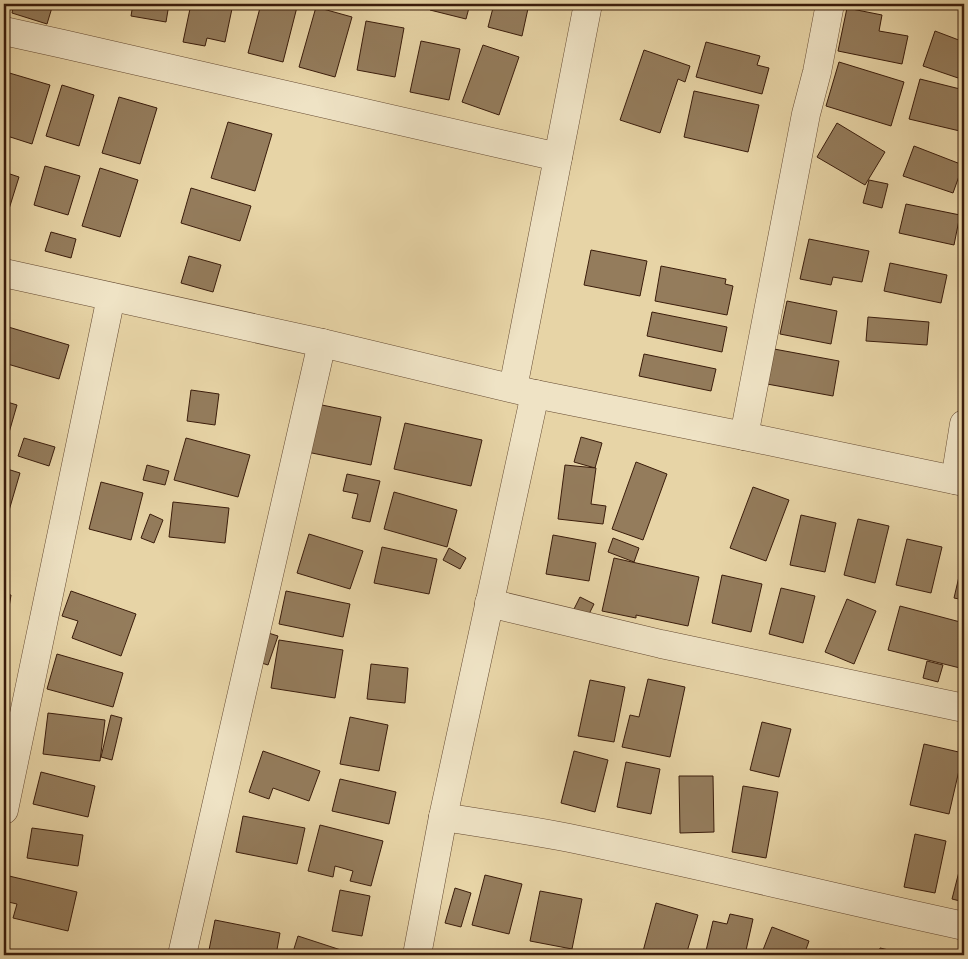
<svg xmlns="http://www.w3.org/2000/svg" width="968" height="959" font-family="'Sorts Mill Goudy',serif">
<rect width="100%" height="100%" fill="#e7d4a6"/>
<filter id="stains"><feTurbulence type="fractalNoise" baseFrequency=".004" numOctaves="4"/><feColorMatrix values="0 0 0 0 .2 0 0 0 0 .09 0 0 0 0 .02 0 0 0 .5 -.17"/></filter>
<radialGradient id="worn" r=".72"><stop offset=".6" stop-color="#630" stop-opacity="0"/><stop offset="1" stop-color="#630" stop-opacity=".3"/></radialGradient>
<g fill="#947c5c" stroke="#3a1c0b">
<path d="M14,4H53L47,24L12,13Z"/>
<path d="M133,4H169L166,22L131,16Z"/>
<path d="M191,4H233L225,42L207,38L205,46L183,42Z"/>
<path d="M261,4H284L297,7L283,62L248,53Z"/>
<path d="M390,4H411L410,9Z"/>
<path d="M431,4H470L466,19L430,10Z"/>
<path d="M494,4H529L522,36L488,27Z"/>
<path d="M316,7L352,17L335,77L299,67Z"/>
<path d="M847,8L882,15L879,31L908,36L902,64L838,51Z"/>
<path d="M366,21L404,28L395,77L357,70Z"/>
<path d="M935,31L964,42V80L923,66Z"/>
<path d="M421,41L460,49L449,100L410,92Z"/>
<path d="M706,42L760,56L757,65L769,68L762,94L696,77Z"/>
<path d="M483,45L519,57L499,115L462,102Z"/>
<path d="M644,50L690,66L685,82L678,79L660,133L620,120Z"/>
<path d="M839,62L904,82L891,126L826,106Z"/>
<path d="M6,72L50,85L32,144L4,135V79Z"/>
<path d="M920,79L964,90L963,107H964V132L909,119Z"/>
<path d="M62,85L94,95L79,146L46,136Z"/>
<path d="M694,91L759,105L748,152L684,137Z"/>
<path d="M119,97L157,108L140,164L102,153Z"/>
<path d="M228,122L272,134L255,191L211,178Z"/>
<path d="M837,123L885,152L865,185L817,157Z"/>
<path d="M914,146L963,165L953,193L903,176Z"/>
<path d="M45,166L80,176L68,215L34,205Z"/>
<path d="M100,168L138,180L120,237L82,226Z"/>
<path d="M4,172L19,177L4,225Z"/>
<path d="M869,180L888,184L882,208L863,203Z"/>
<path d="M191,188L251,206L240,241L181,223Z"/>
<path d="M906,204L960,215L954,245L899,233Z"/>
<path d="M51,232L76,239L71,258L45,251Z"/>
<path d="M809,239L869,251L862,282L833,277L831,285L800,279Z"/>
<path d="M591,250L647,261L640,296L584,285Z"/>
<path d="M189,256L221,265L213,292L181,283Z"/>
<path d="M890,263L947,275L941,303L884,291Z"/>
<path d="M661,266L726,279L725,284L733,286L727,315L655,301Z"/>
<path d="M787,301L837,311L831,344L780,334Z"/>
<path d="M652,312L727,327L722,352L647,336Z"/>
<path d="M868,317L929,322L927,345L866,341Z"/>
<path d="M5,326L69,345L59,379L4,363Z"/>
<path d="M774,349L839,361L833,396L767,384Z"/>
<path d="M644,354L716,369L711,391L639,376Z"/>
<path d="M191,390L219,394L215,425L187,421Z"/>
<path d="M4,401L17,405L4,450Z"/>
<path d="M317,404L381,417L371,465L307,452Z"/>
<path d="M405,423L482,440L471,486L394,469Z"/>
<path d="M581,437L602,443L595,468L574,462Z"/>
<path d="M24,438L55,447L49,466L18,456Z"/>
<path d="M186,438L250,455L238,497L174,480Z"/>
<path d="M636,462L667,474L643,540L612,529Z"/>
<path d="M147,465L169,471L165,485L143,480Z"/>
<path d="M565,465L596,468L591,504L606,506L603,524L558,519Z"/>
<path d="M4,468L20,473L8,514L4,513Z"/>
<path d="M347,474L380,481L370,522L352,518L358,494L343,491Z"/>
<path d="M101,482L143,493L131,540L89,529Z"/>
<path d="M753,487L789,500L766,561L730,548Z"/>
<path d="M394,492L457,510L447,547L384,529Z"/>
<path d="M173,502L229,508L225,543L169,537Z"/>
<path d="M150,514L163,520L154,543L141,538Z"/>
<path d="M801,515L836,523L825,572L790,565Z"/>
<path d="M858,519L889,526L875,583L844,575Z"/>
<path d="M309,534L363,551L350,589L297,573Z"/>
<path d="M553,535L596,543L589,581L546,574Z"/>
<path d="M613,538L639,548L634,562L608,552Z"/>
<path d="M907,539L942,547L931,593L896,585Z"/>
<path d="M382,547L437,559L429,594L374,583Z"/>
<path d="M449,548L466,558L460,569L443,560Z"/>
<path d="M964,555V600L954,598Z"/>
<path d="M614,558L699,577L688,626L636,615V618L602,611Z"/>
<path d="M722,575L762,584L751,632L712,623Z"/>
<path d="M781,588L815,596L803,643L769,634Z"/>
<path d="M71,591L136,614L121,656L72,638L78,621L62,616Z"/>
<path d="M286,591L350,604L343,637L279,624Z"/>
<path d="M4,594L11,595L6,626H4Z"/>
<path d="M580,597L594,604L585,622L571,615Z"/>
<path d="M847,599L876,611L854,664L825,652Z"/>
<path d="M900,606L964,623V669L888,650Z"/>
<path d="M262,631L278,636L268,665L252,660Z"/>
<path d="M279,640L343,650L335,698L271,688Z"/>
<path d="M57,654L123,673L113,707L47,689Z"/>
<path d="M927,661L943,665L938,682L923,678Z"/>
<path d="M371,664L408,668L405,703L367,699Z"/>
<path d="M648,679L685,687L670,757L622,747L630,715L639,717Z"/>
<path d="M590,680L625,687L614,742L578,736Z"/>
<path d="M48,713L105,720L100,761L43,754Z"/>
<path d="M111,715L122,718L112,760L101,757Z"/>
<path d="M350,717L388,725L379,771L340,764Z"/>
<path d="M762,722L791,729L779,777L750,770Z"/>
<path d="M924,744L963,753L949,814L910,805Z"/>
<path d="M263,751L320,771L309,801L273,788L269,799L249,792Z"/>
<path d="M574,751L608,760L595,812L561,803Z"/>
<path d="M626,762L660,769L651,814L617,807Z"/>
<path d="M41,772L95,786L88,817L33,804Z"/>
<path d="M679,776H713L714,832L680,833Z"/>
<path d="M340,779L396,792L389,824L332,811Z"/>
<path d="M743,786L778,792L766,858L732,852Z"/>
<path d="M243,816L305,828L297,864L236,852Z"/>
<path d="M320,825L383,841L371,886L350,881L353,871L335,866L333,877L308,871Z"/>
<path d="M32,828L83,835L78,866L27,858Z"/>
<path d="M915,834L946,841L935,893L904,887Z"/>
<path d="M964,852V902L952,899Z"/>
<path d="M485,875L522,884L509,934L472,925Z"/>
<path d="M9,876L77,892L68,931L13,918L17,904L4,901Z"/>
<path d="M455,888L471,893L461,927L445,923Z"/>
<path d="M340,890L370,896L362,936L332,931Z"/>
<path d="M540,891L582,899L572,949L530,941Z"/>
<path d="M656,903L698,915L686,955H642Z"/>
<path d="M730,914L753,919L745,955H705L713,921L727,924Z"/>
<path d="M215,920L280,933L276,955H208Z"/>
<path d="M772,927L809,941L804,955H761Z"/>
<path d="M298,936L344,951L343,955H292Z"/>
<path d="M880,948L911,955H878Z"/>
</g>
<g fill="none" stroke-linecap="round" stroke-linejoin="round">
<defs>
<g id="minor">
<path d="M4,31L63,44L558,157"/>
<path d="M4,273L322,343L535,394L744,436L964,482"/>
<path d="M513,388L588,4"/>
<path d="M744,436L806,114L817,72L830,4"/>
<path d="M955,480L964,424"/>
<path d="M489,603L661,644L964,708"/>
<path d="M4,810L111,297"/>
<path d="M443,817C482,823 520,829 559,836C695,863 829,897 964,926"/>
<path d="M182,955L322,343"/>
<path d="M417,955L443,817L535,394"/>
</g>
</defs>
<use href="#minor" stroke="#654a32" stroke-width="29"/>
<use href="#minor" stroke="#efe3c5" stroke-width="28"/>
</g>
<rect width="968" height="959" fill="none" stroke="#e7d4a6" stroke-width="20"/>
<rect x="5" y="5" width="958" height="949" fill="none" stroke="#3a1c0b" stroke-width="2.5"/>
<rect x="10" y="10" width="948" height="939" fill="none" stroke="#3a1c0b"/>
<rect width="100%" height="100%" filter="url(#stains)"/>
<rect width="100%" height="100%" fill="url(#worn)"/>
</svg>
